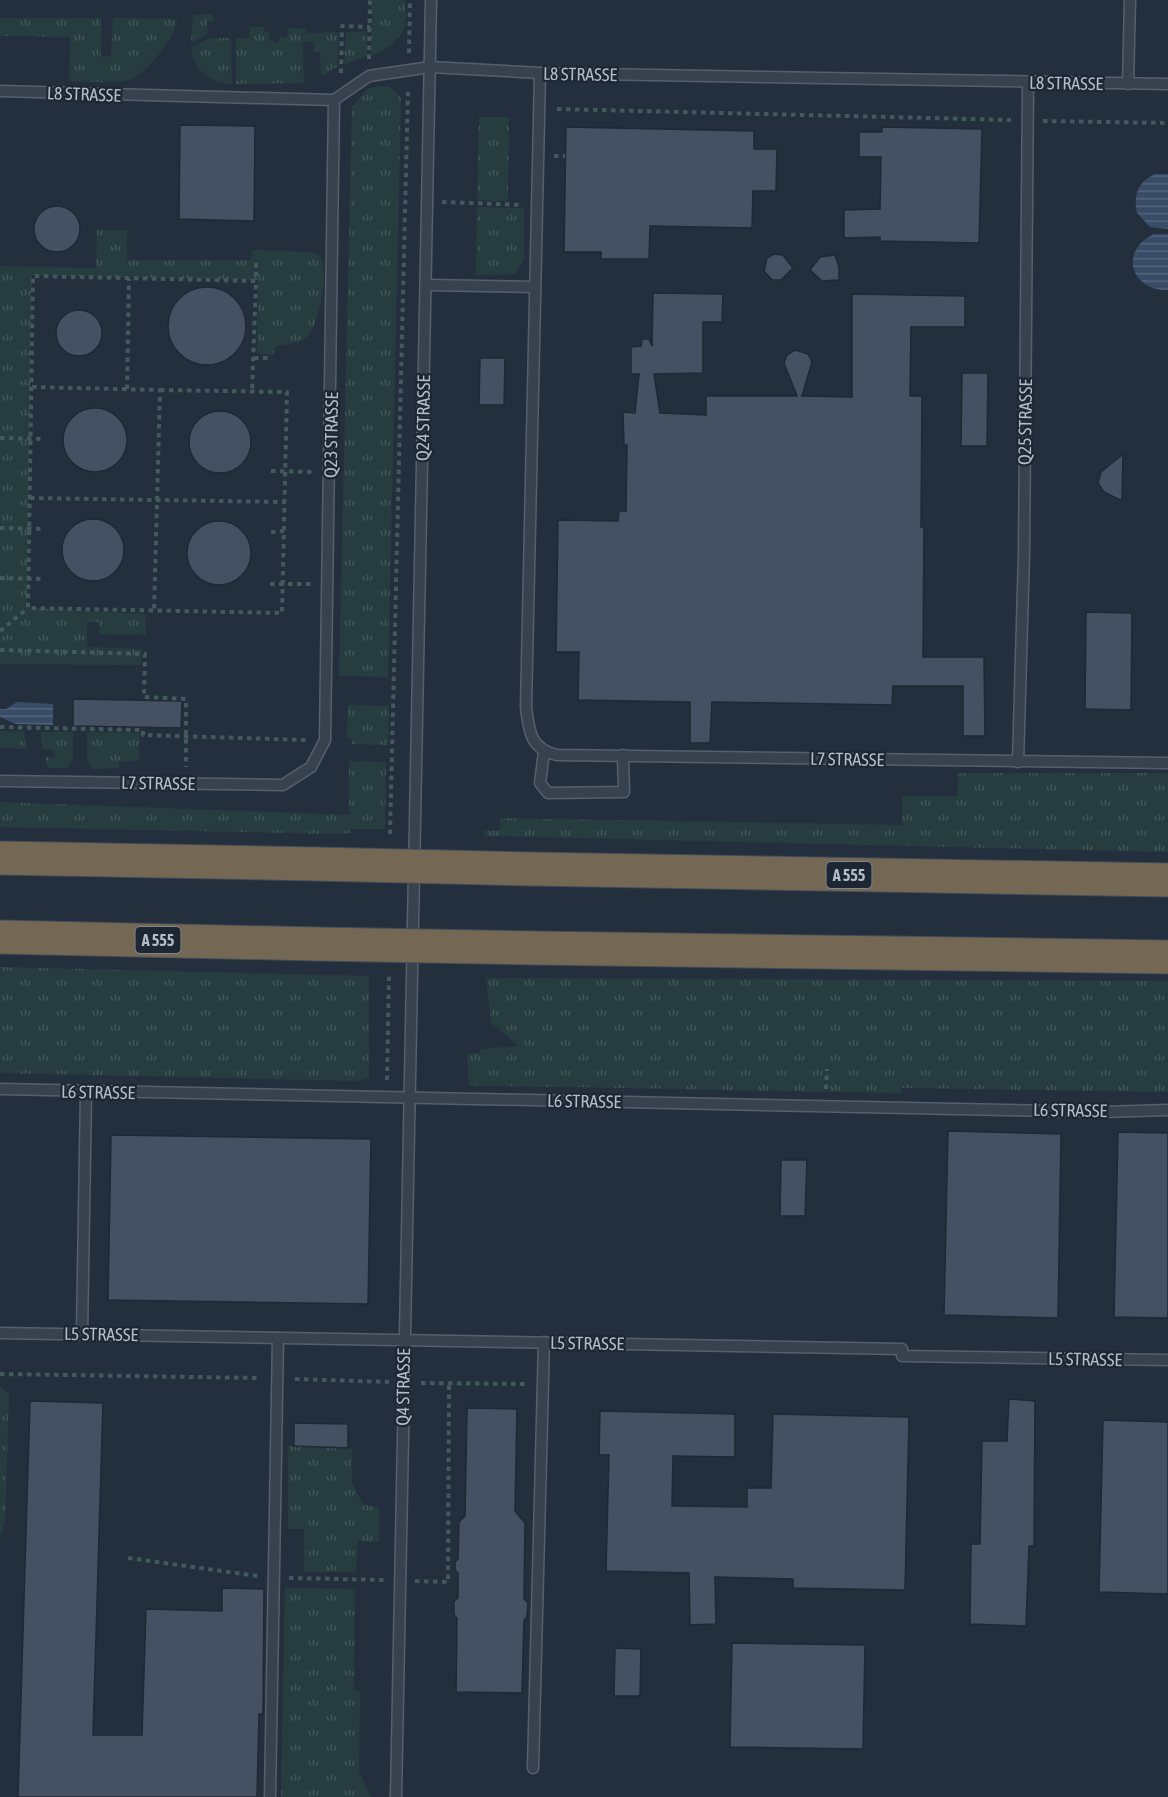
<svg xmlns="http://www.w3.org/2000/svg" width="1168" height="1797" font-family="'Asap Condensed',sans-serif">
<defs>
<pattern id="grass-tufts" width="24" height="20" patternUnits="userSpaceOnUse" patternTransform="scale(1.5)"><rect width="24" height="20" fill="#263c3f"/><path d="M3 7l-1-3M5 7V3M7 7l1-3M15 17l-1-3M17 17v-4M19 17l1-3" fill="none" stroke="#435659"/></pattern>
<pattern id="water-rules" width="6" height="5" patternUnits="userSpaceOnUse" patternTransform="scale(1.5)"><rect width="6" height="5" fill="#394c67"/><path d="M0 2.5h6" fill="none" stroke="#53647b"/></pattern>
</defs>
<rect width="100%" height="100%" fill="#242f3e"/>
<g fill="url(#grass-tufts)">
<path d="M372,0H405C405,8 407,21 404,29C400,39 382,54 371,55Z"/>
<path d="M213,14V21H207L208,34L191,43L193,15Z"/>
<path d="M0,18H101V57L111,56L113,18L177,19C177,36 143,79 125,81C107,84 87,81 69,81L70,37L0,36Z"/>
<path d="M250,27H264V31L270,33L268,40L278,43L280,36L287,38L288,28L307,29V33L339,32L337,67L321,76L320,52L314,51V42H303L304,83L236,84V38H249Z"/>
<path d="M367,31V56L344,65L346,32Z"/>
<path d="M209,38H231L232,84C210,83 194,70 191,48Z"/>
<path d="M378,86L390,87L401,98L388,677L339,676L352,107L367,89Z"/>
<path d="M479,117H509L508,201L477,200Z"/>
<path d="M477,207L524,208V260L515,274L476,275Z"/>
<path d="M97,230H127V260H251L253,250L312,252C314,254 318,254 320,257C330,269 319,325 307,337C299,344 285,344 276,346L273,355L257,354L258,280L32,275L27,608L145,614L146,635L99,634V622H87V647L142,649L141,665L0,664V266L96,268Z"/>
<path d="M348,705L389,706L388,745L352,744V739L347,738Z"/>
<path d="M0,731H24L26,749L0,748Z"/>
<path d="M41,732H73V758L68,768H48L45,757H54V750L42,749Z"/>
<path d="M87,732L140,733L139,761L119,762V768L93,769L87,761Z"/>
<path d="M349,761L386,762L385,829H350V833L335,834L0,827V802L349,815Z"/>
<path d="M958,773H1168V852L484,836V831L500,830V818L902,825V796H957Z"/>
<path d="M0,967L369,976V1078L358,1081L0,1073Z"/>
<path d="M486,978L1168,981V1092L901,1088V1093C757,1092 613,1086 469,1086L467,1054L481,1053L480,1049L519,1046L491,1023Z"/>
<path d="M0,1387L9,1394L5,1522L0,1537Z"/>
<path d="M288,1446L352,1448V1483L363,1504L379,1508V1542L358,1541L356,1572H304V1529H288Z"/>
<path d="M285,1588L355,1589L354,1690L360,1691L359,1772L371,1797H281Z"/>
</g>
<g fill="url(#water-rules)">
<path d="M1155,174H1168V229L1150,227L1137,213C1133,195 1138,182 1155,174Z"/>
<path d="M1154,234H1168V290C1130,291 1119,250 1154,234Z"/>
<path d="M17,702L53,704V725L16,724L0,717V709H6Z"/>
</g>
<g fill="#455162" stroke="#1f2835" stroke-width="1.5">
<path d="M180,125L255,126L254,221L179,219Z"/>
<path d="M566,127L754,131V149H777L776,191H753L752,228L650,226L649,259H601V252H564Z"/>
<path d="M882,127L982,129L979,243L880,241V237L844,238V210L880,209L881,157H859V132H882Z"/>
<circle cx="57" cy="229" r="23"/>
<path d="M774,254L783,255L793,268L781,280H772L764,271L767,258Z"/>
<path d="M835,255L839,267V280L822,281L810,270L820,257Z"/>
<circle cx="207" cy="326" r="39"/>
<path d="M653,293L723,294L722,322H703V373L654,374L660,413L706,415V396H797L784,363L787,355L795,350L808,354L812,362L802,396L852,397V294L965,296V327H911L910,396H922L921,527H924L923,657H984L985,736H963V686H893L892,705L712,702L710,743H690V702L578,700L579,652H556L558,520L618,521L619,511H626L627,445H624L623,412L635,413L639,374H631V347L641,346L642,339H649L652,346Z"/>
<circle cx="79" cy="333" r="23"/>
<path d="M480,358H505L504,405H479Z"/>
<path d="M962,373H988L987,446H961Z"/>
<circle cx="95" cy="440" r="32"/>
<circle cx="220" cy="442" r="31"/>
<path d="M1123,454L1122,501L1104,492L1098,483L1101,472Z"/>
<circle cx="93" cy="550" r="31"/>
<circle cx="219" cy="553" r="32"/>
<path d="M1086,612L1132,613L1131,710L1085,709Z"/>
<path d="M73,699L182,701L181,728L73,726Z"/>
<path d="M948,1131L1061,1134L1058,1318L944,1315Z"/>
<path d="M1118,1132L1168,1133V1318L1114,1317Z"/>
<path d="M111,1135L371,1139L368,1304L108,1300Z"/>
<path d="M781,1160H807L805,1216H780Z"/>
<path d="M1009,1399L1035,1401L1034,1546H1029L1026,1626L970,1624L971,1544H980L982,1441H1007Z"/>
<path d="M30,1401L103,1403L93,1735H142L146,1609L222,1611V1588L264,1589L263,1714H259L257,1797H18Z"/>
<path d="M467,1408L517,1409L515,1511L525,1523L524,1599L528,1603L527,1617L524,1620L522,1693L456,1692L457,1618L454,1615V1601L458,1598V1573L455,1570V1562L458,1559L459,1522L465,1516Z"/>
<path d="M600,1411L735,1414V1457L673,1456L672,1506L747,1507V1488H771L773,1414L909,1417L905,1590L793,1588V1579L715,1577L716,1624L690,1625L689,1573L606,1571L609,1455H599Z"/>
<path d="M1103,1420L1168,1422V1594L1099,1592Z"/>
<path d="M294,1423L348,1424V1448L294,1446Z"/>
<path d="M732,1643L865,1645L863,1749L730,1747Z"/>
<path d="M615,1648L641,1649L640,1696H614Z"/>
</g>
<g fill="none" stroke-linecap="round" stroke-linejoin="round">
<defs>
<g id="lane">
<path d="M540,73L526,707C529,731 530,749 557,755L1168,763"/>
<path d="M1128,84L1130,0"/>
<path d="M0,91L334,100L369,76L430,67L540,73L1168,84"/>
<path d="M426,285L534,287"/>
<path d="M544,752L540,783L548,793L624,792L623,755"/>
<path d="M1018,762L1024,554L1028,83"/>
<path d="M0,781L283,785L311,767L325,740L334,100"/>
<path d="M0,1089L1103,1112L1168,1110"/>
<path d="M0,1333L902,1349V1356L1168,1360"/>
<path d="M82,1334L86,1092"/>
<path d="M533,1768L544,1342"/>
<path d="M270,1797L278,1338"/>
<path d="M396,1797L431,0"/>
</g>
<g id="highway">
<path d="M0,858L316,864"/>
<path d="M531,869L1168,880"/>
<path d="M0,937L317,944"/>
<path d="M535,948L1168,957"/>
</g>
</defs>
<use href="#lane" stroke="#565f6c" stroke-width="13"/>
<use href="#highway" stroke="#434c59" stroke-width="35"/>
<g stroke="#44595c" stroke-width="4" stroke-dasharray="4.5 4.5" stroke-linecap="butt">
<path d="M409,53L410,0"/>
<path d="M369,59L370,0"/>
<path d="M341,73L342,26L370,27"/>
<path d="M557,109L1011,120"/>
<path d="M1043,121L1168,123"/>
<path d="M554,156H565"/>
<path d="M442,202L522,205"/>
<path d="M256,263V281"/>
<path d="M254,358H272"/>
<path d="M32,387L160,390L154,612"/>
<path d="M127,389L129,279"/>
<path d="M160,390L287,392L282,613L28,608L33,276L256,281L252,392"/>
<path d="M0,438L45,439"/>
<path d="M271,471L314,472"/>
<path d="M30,498L285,502"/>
<path d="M0,528L43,529"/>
<path d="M271,532L284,531"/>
<path d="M0,578L42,579"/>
<path d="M270,584H311"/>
<path d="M0,631L28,608"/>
<path d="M0,650L145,654L144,697L186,699V767"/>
<path d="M0,727L143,730V735L307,740"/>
<path d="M390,834L408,88"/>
<path d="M387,1080L389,976"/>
<path d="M826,1089L827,1069"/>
<path d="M0,1374L260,1378"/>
<path d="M295,1379L389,1382"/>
<path d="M421,1383L527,1384"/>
<path d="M128,1558L258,1576"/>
<path d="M289,1578L384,1580"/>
<path d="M415,1581L448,1582L449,1383"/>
</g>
<use href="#lane" stroke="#38414e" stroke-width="10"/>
<use href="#highway" stroke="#746855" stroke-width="33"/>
<defs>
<g id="highway-bridge">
<path d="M316,864L531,869"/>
<path d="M317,944L535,948"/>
</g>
</defs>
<use href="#highway-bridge" stroke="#434c59" stroke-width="35" stroke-linecap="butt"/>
<use href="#highway-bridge" stroke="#746855" stroke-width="33"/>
</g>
<g text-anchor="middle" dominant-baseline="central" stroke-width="4.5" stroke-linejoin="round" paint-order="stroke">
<g fill="#1d2633" stroke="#878f9c" stroke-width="1.5">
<rect x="826.5" y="862" width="45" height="26" rx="4.5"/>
<rect x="135.5" y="927" width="45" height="26" rx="4.5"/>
</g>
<g font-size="16" font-weight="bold" fill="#b4bcc9">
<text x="849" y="875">A 555</text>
<text x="158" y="940">A 555</text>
</g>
<g font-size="18" fill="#b4bcc9" stroke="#1d2633">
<text transform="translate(580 74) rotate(1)">L8 STRASSE</text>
<text transform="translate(1066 83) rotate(1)">L8 STRASSE</text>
<text transform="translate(84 94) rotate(2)">L8 STRASSE</text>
<text transform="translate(423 418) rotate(-89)">Q24 STRASSE</text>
<text transform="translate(1025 422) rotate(-89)">Q25 STRASSE</text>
<text transform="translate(331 435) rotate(-89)">Q23 STRASSE</text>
<text transform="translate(847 759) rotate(1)">L7 STRASSE</text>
<text transform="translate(158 783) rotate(1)">L7 STRASSE</text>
<text transform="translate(98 1092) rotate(1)">L6 STRASSE</text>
<text transform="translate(584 1101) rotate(1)">L6 STRASSE</text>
<text transform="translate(1070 1110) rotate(1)">L6 STRASSE</text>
<text transform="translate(101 1334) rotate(1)">L5 STRASSE</text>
<text transform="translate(587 1343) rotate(1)">L5 STRASSE</text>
<text transform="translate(1085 1359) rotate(1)">L5 STRASSE</text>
<text transform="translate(403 1387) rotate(-89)">Q4 STRASSE</text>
</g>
</g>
</svg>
